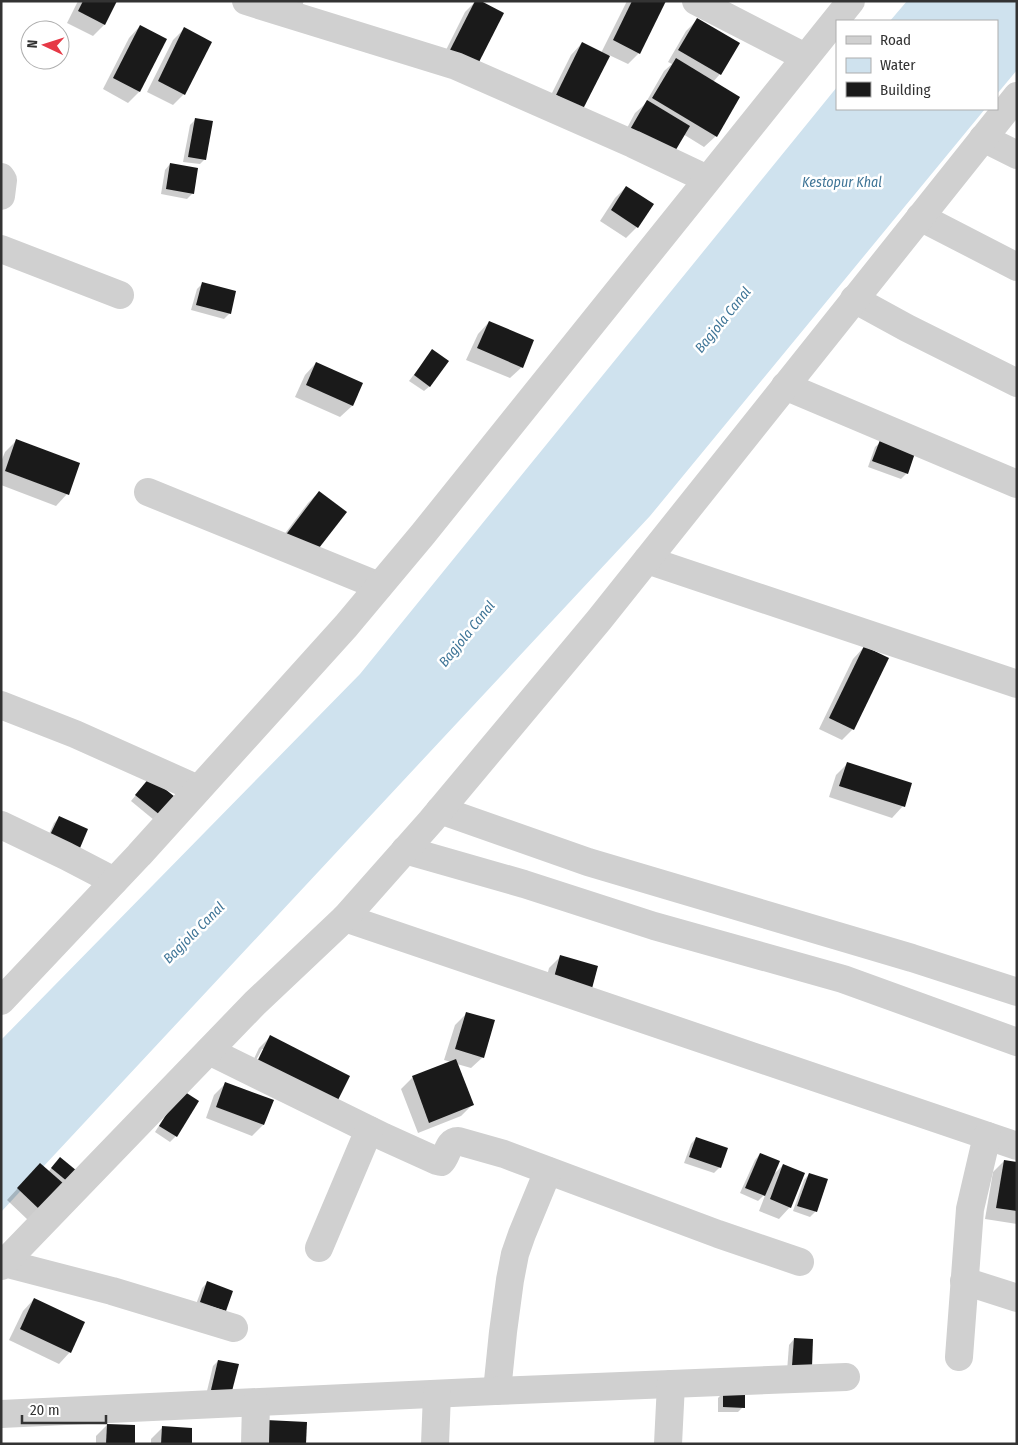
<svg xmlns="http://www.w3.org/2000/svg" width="1018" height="1445" font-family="'Fira Sans Condensed',sans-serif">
<rect width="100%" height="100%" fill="#fff"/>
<g fill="#cfe2ee">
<path d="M907,1H1017V70L997,94V21H890Z"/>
<path d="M837,87V109H985L650,516L1,1212V1040L360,674Z"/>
</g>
<g fill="#0003">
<path d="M78,1H116L104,25L93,36L67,23Z"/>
<path d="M250,1H304L298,15Z"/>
<path d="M476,1L502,14L439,64L465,12Z"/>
<path d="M627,1H665L639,53L628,64L609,55L582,108L545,107L571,55L582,43L601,53Z"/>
<path d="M697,20L720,74L713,82L716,136L704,147L683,134L618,145L635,113L645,104L664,71L672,64L668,62L686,31Z"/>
<path d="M140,26L139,92L128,103L103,89L129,38Z"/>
<path d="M184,29V94L173,105L147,92L173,40Z"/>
<path d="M195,120L205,159L200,164L183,162L190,125Z"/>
<path d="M170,164L193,193L187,199L161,194L165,170Z"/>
<path d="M626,187L637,227L626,238L600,221L615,198Z"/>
<path d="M202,284L230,313L224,319L191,310L197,289Z"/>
<path d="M489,322L522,367L510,378L466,360L478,334Z"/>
<path d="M432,351L430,386L424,391L409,381Z"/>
<path d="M316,363L361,384L352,406L340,417L295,397L305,375Z"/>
<path d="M16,441L67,494L56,506L1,485V462L5,452Z"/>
<path d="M881,442L907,473L901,479L868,467L875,447Z"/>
<path d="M319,492L345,513L274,548L308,503Z"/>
<path d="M864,647L853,729L842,740L819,729L853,659Z"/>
<path d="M847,764L903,806L892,818L829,797L836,775Z"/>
<path d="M145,784L173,798L154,820L131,801Z"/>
<path d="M59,818L86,829L46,841L54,823Z"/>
<path d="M560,957L578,1006L542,996L549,968Z"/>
<path d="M467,1013L483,1057L471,1068L457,1064L472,1105L461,1116L418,1133L401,1089L412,1078L451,1062L444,1060L455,1025Z"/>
<path d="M270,1037L265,1049H262L254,1064L252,1063L259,1048Z"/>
<path d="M226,1083L263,1125L252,1136L206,1118L214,1095Z"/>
<path d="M177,1097L176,1136L170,1142L155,1132Z"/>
<path d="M696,1138L720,1167L714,1173L684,1163L691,1144Z"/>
<path d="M760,1154L771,1177L783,1165L790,1207L779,1219L759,1211L766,1193L758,1201L740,1193L755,1160Z"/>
<path d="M1004,1161L1017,1163V1224L985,1219L993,1172Z"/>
<path d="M55,1164L75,1171L28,1220L7,1200L29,1176L48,1172Z"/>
<path d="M809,1174L826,1180L815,1212L810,1217L793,1211L804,1180Z"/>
<path d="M207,1283L225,1311L220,1316L195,1307L202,1288Z"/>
<path d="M34,1299L70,1352L59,1364L9,1340L23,1311Z"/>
<path d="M794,1339L811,1366L787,1371L789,1345Z"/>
<path d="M218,1361L225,1400L206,1395L213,1366Z"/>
<path d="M723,1393L743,1407L738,1412H718V1398Z"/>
<path d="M107,1425L133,1444H96V1436Z"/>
<path d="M162,1428L190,1444H151V1439Z"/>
</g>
<g fill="#1a1a1a">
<path d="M83,1H117L105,25L78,11Z"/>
<path d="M475,1H481L504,13L477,66L449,52Z"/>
<path d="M632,1H666L640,54L613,40Z"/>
<path d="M697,18L740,43L721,75L678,50Z"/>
<path d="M140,25L167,39L140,92L113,78Z"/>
<path d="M184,27L212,42L185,95L158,81Z"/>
<path d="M582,42L610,56L583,109L556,95Z"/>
<path d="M676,58L740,97L717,137L652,98Z"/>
<path d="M647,100L690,126L671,158L628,133Z"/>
<path d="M195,118L213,121L206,160L188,157Z"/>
<path d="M170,163L198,168L194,194L166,189Z"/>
<path d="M626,186L654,204L638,228L611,210Z"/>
<path d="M202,282L236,291L231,314L196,305Z"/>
<path d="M489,321L534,340L523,368L477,348Z"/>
<path d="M432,349L449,361L430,387L414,375Z"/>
<path d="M316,362L363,383L353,406L306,385Z"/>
<path d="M16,439L80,463L69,495L5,471Z"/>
<path d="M880,440L915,453L908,474L872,461Z"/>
<path d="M319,491L347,512L312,557L285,536Z"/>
<path d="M864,646L889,658L854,730L829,718Z"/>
<path d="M847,762L912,783L905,807L839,786Z"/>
<path d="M150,777L175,797L160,815L135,795Z"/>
<path d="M59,816L88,829L80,848L50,835Z"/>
<path d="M560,955L598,966L590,996L552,985Z"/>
<path d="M466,1012L495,1020L484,1058L455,1049Z"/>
<path d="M270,1035L350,1076L335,1106L255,1066Z"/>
<path d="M456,1059L474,1105L429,1123L412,1076Z"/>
<path d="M225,1082L274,1100L264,1125L216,1107Z"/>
<path d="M182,1090L199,1101L177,1137L159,1126Z"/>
<path d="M696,1137L728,1148L721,1168L689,1157Z"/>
<path d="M760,1153L780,1161L765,1196L745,1188Z"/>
<path d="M60,1157L77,1171L68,1182L51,1168Z"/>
<path d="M1004,1160L1017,1162V1211L996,1208Z"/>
<path d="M40,1163L64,1184L40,1210L17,1188Z"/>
<path d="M783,1164L805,1173L791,1208L770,1199Z"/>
<path d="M809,1173L828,1179L817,1212L797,1206Z"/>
<path d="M207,1281L233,1291L226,1311L200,1302Z"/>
<path d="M34,1298L85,1322L71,1353L20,1329Z"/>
<path d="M794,1338L813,1339L812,1367L792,1366Z"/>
<path d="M218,1360L239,1364L231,1395L211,1390Z"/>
<path d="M723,1392H745V1408L723,1407Z"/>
<path d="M266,1420L307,1422L306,1444H264Z"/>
<path d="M107,1424L135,1425V1444H106Z"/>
<path d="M162,1426L192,1428V1444H161Z"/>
</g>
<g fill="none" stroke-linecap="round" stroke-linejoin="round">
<g stroke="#d0d0d0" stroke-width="28">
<path d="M246,1L456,66L633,144L707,179"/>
<path d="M696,1L805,57"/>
<path d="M983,138L1017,155"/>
<path d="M1,177L3,180L1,196"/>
<path d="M920,217L1017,267"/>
<path d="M1,249L120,295"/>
<path d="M854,299L907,328L1017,383"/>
<path d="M785,386L1017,484"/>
<path d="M148,492L379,586"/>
<path d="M647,560L1017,684"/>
<path d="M1,705L75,734L198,789"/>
<path d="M440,810L588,862L912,958L1017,992"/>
<path d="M1,825L66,856L114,881"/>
<path d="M405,850L524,884L654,926L843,979L1017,1042"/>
<path d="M345,918L1017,1146"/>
<path d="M1,1001L139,855L346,626L423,534L851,1"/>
<path d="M209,1051L384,1137L437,1161L441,1162C448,1156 447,1141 458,1141L504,1154L718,1234L800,1262"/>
<path d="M319,1248L369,1130"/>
<path d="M4,1263L112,1291L234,1328"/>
<path d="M1,1266L255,1003L345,918L431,821L599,620L1017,96"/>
<path d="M964,1281L1017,1298"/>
<path d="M959,1357L970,1209L987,1136"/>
<path d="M497,1391L503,1332L510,1280L515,1254L522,1234L548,1171"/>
<path d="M1,1414L495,1391L846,1377"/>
<path d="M255,1444L256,1403"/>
<path d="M435,1444L437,1394"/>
<path d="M668,1444L671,1384"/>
</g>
</g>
<g text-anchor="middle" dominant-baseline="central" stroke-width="5" stroke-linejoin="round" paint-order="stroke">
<g font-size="14" font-style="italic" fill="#3f7597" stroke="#fff">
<text x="842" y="182">Kestopur Khal</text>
<text transform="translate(723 320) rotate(-51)">Bagjola Canal</text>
<text transform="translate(467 634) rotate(-51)">Bagjola Canal</text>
<text transform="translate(194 933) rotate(-45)">Bagjola Canal</text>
</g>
</g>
<rect width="1018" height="1445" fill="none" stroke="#333333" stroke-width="5"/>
<rect x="836" y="20" width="162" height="90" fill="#ffffff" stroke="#adadad"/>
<rect x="846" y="36" width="25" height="8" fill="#d0d0d0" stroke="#adadad"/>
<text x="880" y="45" font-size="15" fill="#333333">Road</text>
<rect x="846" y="58" width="25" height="15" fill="#cfe2ee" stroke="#adadad"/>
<text x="880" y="70" font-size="15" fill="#333333">Water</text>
<rect x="846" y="82" width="25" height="15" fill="#1a1a1a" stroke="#adadad"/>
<text x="880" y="95" font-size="15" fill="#333333">Building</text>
<g transform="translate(45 45) rotate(274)"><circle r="24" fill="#ffffff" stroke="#adadad"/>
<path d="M0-4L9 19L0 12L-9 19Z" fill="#e63946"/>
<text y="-8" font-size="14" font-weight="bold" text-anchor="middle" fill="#333333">N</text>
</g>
<path d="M22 1415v8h84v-8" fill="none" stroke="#333333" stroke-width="2.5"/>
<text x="30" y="1415" font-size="15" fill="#333333" stroke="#ffffff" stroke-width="4" paint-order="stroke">20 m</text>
</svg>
